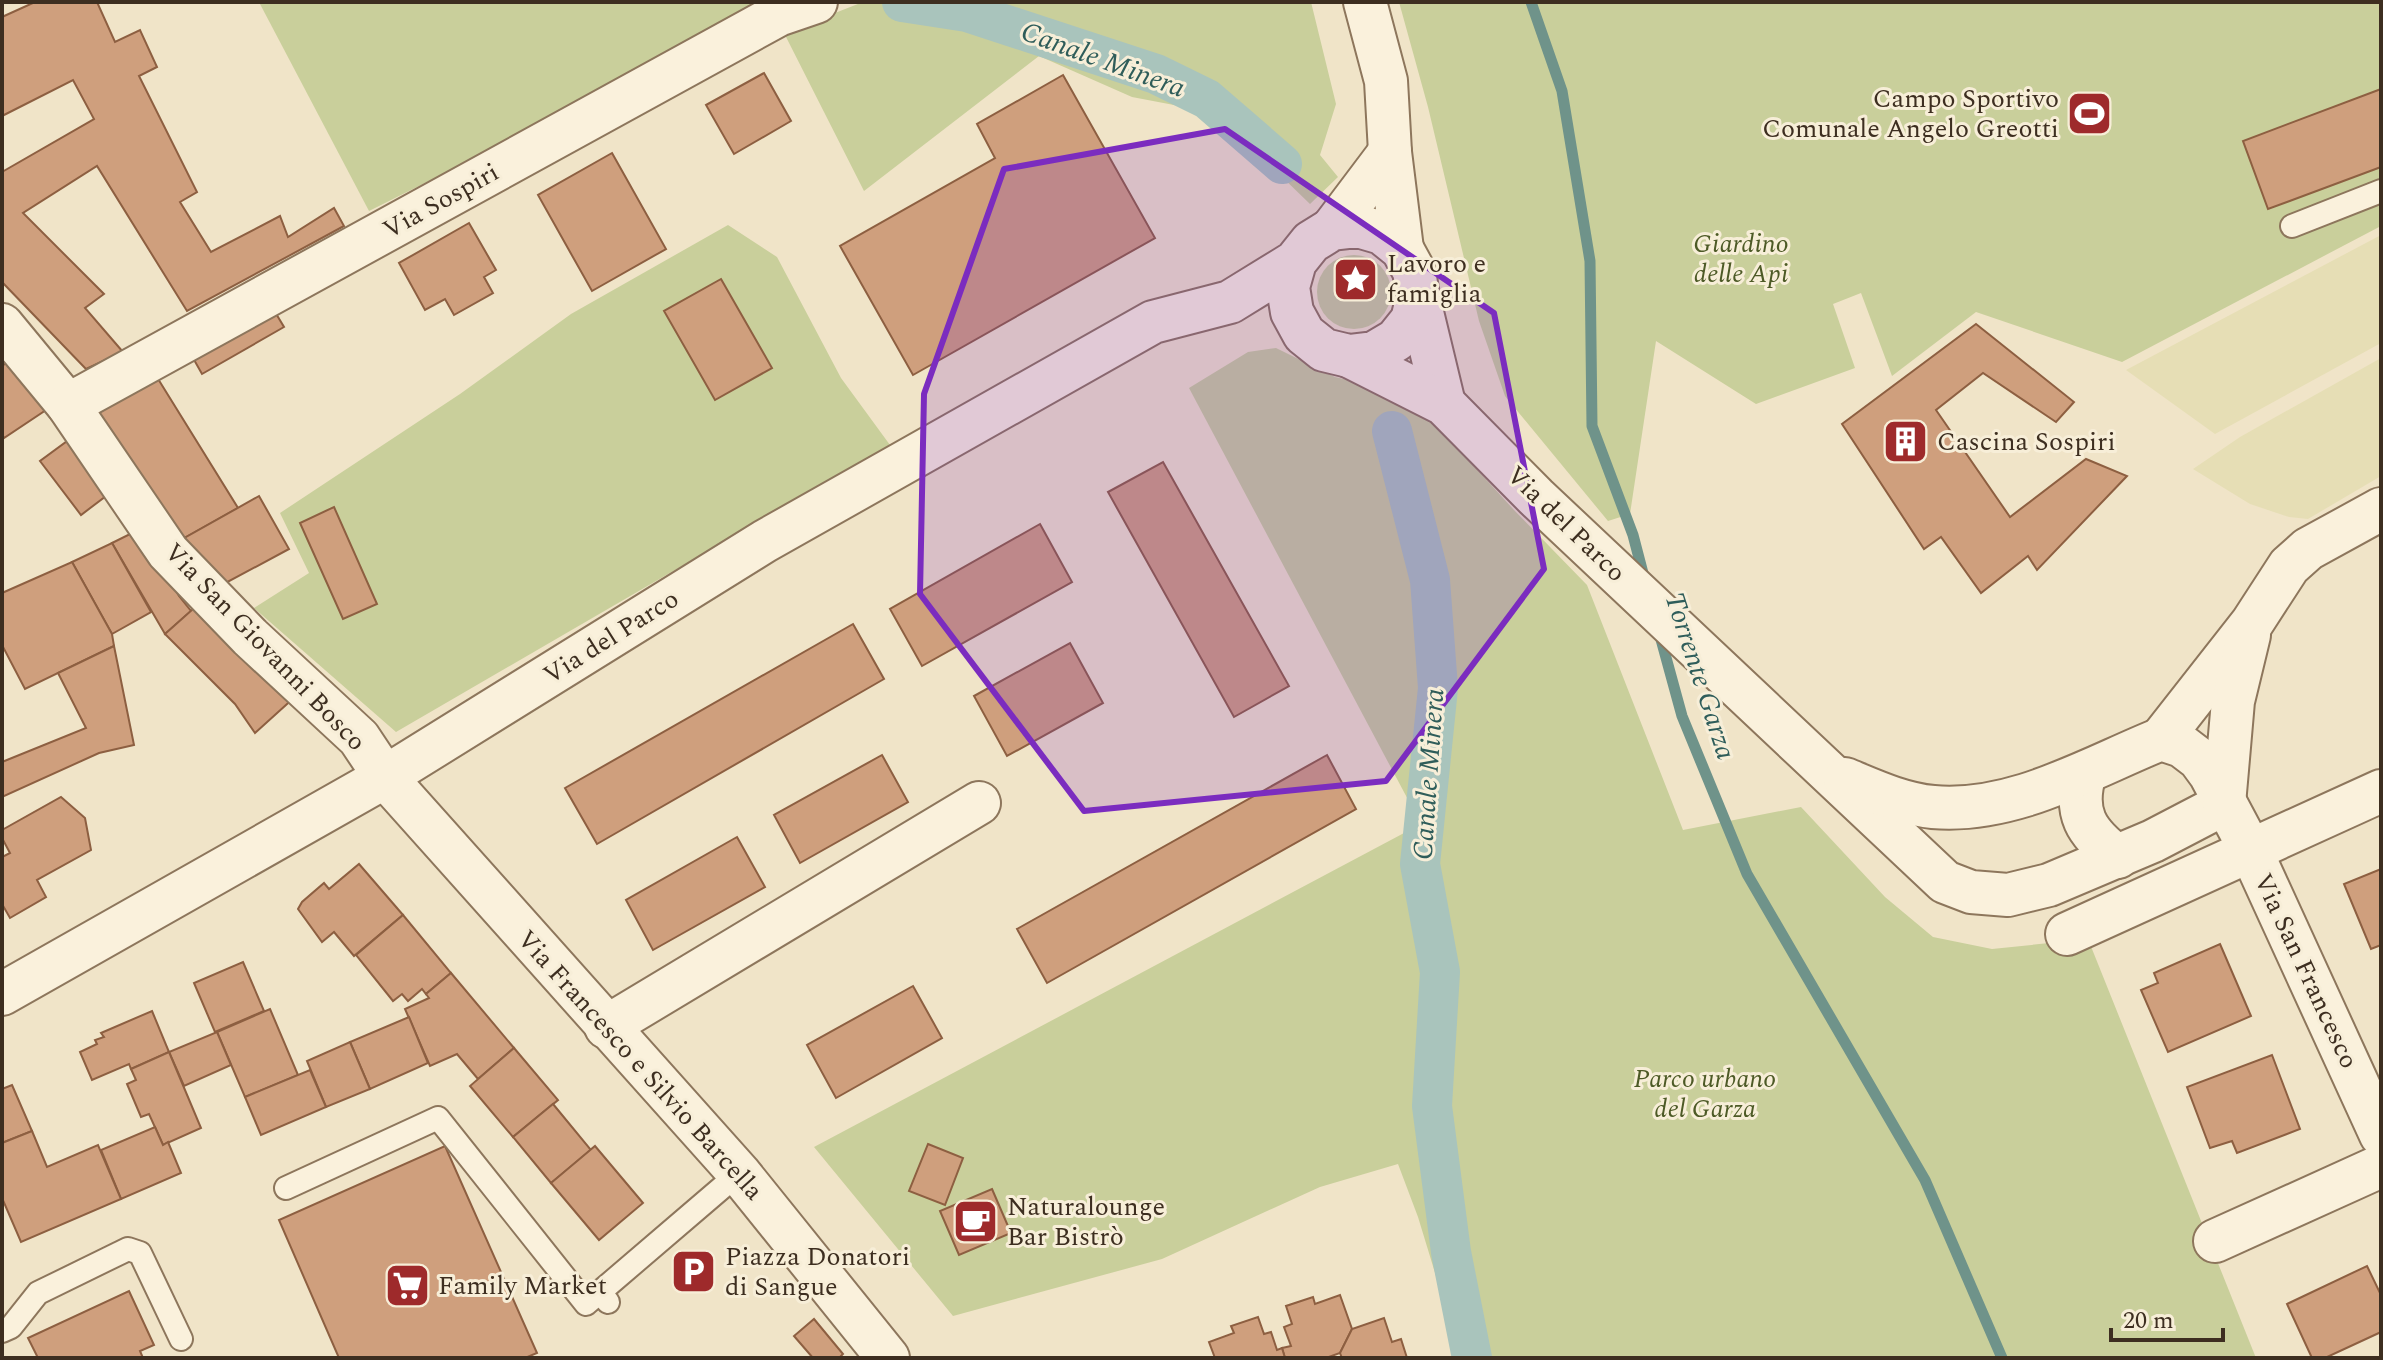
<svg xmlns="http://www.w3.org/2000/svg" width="2383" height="1360" font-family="Spectral,serif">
<rect width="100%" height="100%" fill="#f0e4c8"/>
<g fill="#e6deb5">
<path d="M2381,235V343L2215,434L2126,370Z"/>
<path d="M2381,358V476L2308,519L2289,517L2250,504L2193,469L2240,437Z"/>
</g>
<g fill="#c9cf9b">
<path d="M262,2H762L623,84L369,211L260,4Z"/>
<path d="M863,2H1311L1336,104L1320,155L1338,177L1310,204L1216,113L1132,97L1039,56L864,191L784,33Z"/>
<path d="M1399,2H2381V226L2122,362L1976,312L1892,376L1861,293L1833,304L1855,368L1756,404L1656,341L1630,514L1608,521L1505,396L1479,321L1428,107Z"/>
<path d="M728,225L777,257L841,378L890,445L396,732L254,608L309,573L280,513L460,394L571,314Z"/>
<circle cx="1354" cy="292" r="37"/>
<path d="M1276,348L1335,377L1393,390L1439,428L1514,510L1587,585L1683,830L1801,807L1885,897L1933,937L1992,949L2088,939L2256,1358H1461L1418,1217L1398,1164L1320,1187L1162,1259L953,1316L814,1147L1421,824L1189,388L1248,352Z"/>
</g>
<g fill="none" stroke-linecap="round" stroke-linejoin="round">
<g stroke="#6f938a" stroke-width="11">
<path d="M1531,2L1562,91L1590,261L1592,426L1633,535L1645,581"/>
<path d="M1659,632L1682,716L1747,874L1925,1180L2002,1358"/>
</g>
<g stroke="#a9c4bc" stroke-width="40">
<path d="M902,2L967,12L1156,74L1207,99L1282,164"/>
<path d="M1392,431L1430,580L1438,688L1420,864L1440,972L1432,1106L1451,1252L1472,1358"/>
</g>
</g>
<g fill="#cf9f7d" stroke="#8d5f41" stroke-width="2">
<path d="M35,2H97L115,42L140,30L157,67L139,76L197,192L180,202L211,252L280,216L288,237L334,208L344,226L187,311L97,166L23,213L104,294L85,308L123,352L86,369L2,282V172L94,119L73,80L2,116V17Z"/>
<path d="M764,73L791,121L734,154L706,105Z"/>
<path d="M1063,75L1155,238L913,375L840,246L995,158L977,124Z"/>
<path d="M2381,89V167L2268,209L2243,141Z"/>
<path d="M612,153L666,249L592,291L538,195Z"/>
<path d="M469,223L496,270L484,277L493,293L454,315L445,299L425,310L399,263Z"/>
<path d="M721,279L772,368L715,400L664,311Z"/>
<path d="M269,302L284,327L202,374L188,349Z"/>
<path d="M1976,324L2074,402L2056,422L1983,373L1936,410L2010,517L2086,459L2127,476L2037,570L2028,556L1981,593L1941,537L1924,549L1842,424Z"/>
<path d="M9,361L46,410L4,438L2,434V366Z"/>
<path d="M155,374L238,508L179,541L93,408Z"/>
<path d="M70,439L110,493L81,515L40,461Z"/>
<path d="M1163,462L1289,686L1234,717L1108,492Z"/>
<path d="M259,496L289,549L220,586L179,541Z"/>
<path d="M334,507L377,604L343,619L300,523Z"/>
<path d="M1040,524L1072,582L922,666L890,609Z"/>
<path d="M140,529L179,596L191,611L165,634L112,543Z"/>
<path d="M112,543L151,612L112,634L72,562Z"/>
<path d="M72,562L112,634L114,646L25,689L2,645V593Z"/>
<path d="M193,609L297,695L255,733L235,704L165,634Z"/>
<path d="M853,624L884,679L597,844L565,788Z"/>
<path d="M1070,643L1103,703L1007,756L974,696Z"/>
<path d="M114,646L134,745L99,753L2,797V762L86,728L58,673Z"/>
<path d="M882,755L908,802L800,863L774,815Z"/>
<path d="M1327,755L1356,809L1047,983L1017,929Z"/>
<path d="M61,797L85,818L91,850L37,880L46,897L10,918L2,904V857L10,853L2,838V830Z"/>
<path d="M737,837L765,887L653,950L626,900Z"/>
<path d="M359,864L403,915L354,956L334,932L322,942L298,909L302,902L324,883L329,889Z"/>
<path d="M2381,869V945L2371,949L2344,884Z"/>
<path d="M403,915L451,973L426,994L422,989L408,1001L402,994L393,1001L356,955Z"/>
<path d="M2220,944L2251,1016L2168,1052L2141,990L2158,983L2154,973Z"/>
<path d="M243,962L264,1011L215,1032L194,983Z"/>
<path d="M451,973L514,1048L478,1079L457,1054L430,1066L405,1009L429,998L426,994Z"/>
<path d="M913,986L942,1038L836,1098L807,1045Z"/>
<path d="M270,1009L298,1075L245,1097L217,1032Z"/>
<path d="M152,1011L169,1052L131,1069L129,1064L92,1080L80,1052L97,1044L95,1040L104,1037L101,1033Z"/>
<path d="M409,1017L428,1063L370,1089L350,1042Z"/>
<path d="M217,1032L231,1065L184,1086L169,1052Z"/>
<path d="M350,1042L370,1089L326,1107L307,1061Z"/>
<path d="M514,1048L558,1100L513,1137L470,1086Z"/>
<path d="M169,1052L201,1128L163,1145L149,1114L141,1117L127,1084L136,1080L131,1069Z"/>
<path d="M2272,1055L2300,1129L2237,1153L2232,1141L2210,1148L2187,1087Z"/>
<path d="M310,1070L326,1107L261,1135L245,1097Z"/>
<path d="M12,1085L32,1131L2,1143V1089Z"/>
<path d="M553,1104L591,1150L551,1183L513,1137Z"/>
<path d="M155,1127L163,1145L168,1142L181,1173L121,1199L101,1150Z"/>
<path d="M32,1131L47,1167L98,1145L121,1199L21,1242L2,1198V1143Z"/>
<path d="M928,1144L963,1158L945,1205L909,1191Z"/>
<path d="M445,1146L537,1353L525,1358H339L279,1220Z"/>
<path d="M595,1146L643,1203L599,1240L551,1183Z"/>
<path d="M992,1189L1011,1233L959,1255L940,1211Z"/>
<path d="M2367,1266L2381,1295V1332L2325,1358H2312L2287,1304Z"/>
<path d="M129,1291L154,1345L140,1351L143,1358H38L28,1338Z"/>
<path d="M1340,1295L1352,1329L1340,1353L1326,1358H1285L1282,1348L1291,1346L1284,1327L1292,1324L1286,1306L1313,1297L1315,1304Z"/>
<path d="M1258,1317L1264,1334L1271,1332L1277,1350L1282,1348L1285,1358H1215L1209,1342L1234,1333L1231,1326Z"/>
<path d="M1384,1318L1392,1342L1401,1339L1407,1358H1342L1340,1353L1352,1329Z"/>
<path d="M814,1319L843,1354L839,1358H813L794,1336Z"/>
</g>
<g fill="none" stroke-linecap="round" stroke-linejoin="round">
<defs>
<g id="lane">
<path d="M2292,226L2381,191"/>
<path d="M286,1188L438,1118L586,1304L600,1292"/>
<path d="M608,1302L600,1292L739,1173"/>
<path d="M2,1331L11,1327L38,1293L128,1249L140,1253L181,1339"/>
</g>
<g id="street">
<path d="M1365,2L1386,81L1390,152L1402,249"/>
<path d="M1332,229L1390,152"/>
<path d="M1418,296L1444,404"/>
<path d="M2,325L68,405L168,552L250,637L359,738L385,777L739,1173L888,1358"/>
<path d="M1349,356L1444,404L1536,497L1945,882L1971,892L2008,895L2049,885L2153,841L2224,804"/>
<path d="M68,405L778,15L816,2"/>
<path d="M2161,739L2252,623L2289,566L2308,549L2381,509"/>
<path d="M2085,773C2073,813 2086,833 2118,857"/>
<path d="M1845,779C1874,791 1902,804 1933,807C2014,814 2089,768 2161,739L2182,746L2199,759L2210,774L2251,851L2381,1135"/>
<path d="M2224,804L2233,701L2249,635"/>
<path d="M2067,934L2381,791"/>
<path d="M2,994L385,777L765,541L1153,322L1230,302L1295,262L1311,242L1332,229L1358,226L1382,233L1402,249L1414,271L1418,296L1412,320L1396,340L1374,353L1349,356L1324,350L1304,334L1292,312L1288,287L1295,262"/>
<path d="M606,1027L979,803"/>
<path d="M2215,1241L2381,1166"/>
</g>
</defs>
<use href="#lane" stroke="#8d765c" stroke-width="26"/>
<use href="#street" stroke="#8d765c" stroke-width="46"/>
<use href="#lane" stroke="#faf1dc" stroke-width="22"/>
<use href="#street" stroke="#faf1dc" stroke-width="42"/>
</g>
<path fill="#7b2cbf" fill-opacity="0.2" stroke="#7b2cbf" stroke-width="6" stroke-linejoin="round" d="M1225,129L1494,313L1544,569L1386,781L1084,811L920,594L924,394L1004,169Z"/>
<defs>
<symbol id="stadium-square" viewBox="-11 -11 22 22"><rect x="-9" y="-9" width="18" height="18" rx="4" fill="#9e2a2b" stroke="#f7eed8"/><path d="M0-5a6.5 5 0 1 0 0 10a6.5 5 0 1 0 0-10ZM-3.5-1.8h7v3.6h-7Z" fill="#fff"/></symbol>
<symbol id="sight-square" viewBox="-11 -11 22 22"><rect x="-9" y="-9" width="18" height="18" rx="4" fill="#9e2a2b" stroke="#f7eed8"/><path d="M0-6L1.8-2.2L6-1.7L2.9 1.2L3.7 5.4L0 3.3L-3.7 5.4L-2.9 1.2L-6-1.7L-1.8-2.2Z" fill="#fff"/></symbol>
<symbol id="building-square" viewBox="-11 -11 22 22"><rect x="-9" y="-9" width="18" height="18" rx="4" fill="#9e2a2b" stroke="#f7eed8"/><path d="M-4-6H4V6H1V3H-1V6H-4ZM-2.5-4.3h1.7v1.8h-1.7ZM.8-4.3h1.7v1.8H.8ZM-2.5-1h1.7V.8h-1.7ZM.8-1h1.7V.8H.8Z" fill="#fff"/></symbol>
<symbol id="cafe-square" viewBox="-11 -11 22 22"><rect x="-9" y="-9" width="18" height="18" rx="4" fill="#9e2a2b" stroke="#f7eed8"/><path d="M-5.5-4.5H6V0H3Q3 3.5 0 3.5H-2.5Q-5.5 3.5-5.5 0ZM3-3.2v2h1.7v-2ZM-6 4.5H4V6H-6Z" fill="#fff"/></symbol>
<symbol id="parking-square" viewBox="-11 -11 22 22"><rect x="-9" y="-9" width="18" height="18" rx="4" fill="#9e2a2b" stroke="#f7eed8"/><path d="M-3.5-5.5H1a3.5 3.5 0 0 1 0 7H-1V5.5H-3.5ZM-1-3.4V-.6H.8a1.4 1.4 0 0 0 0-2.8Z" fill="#fff"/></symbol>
<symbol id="supermarket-square" viewBox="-11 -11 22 22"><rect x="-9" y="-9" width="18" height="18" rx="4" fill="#9e2a2b" stroke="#f7eed8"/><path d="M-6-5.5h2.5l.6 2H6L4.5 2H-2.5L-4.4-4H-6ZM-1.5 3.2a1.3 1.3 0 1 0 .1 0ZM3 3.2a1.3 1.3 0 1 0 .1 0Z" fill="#fff"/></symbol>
</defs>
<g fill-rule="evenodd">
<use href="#stadium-square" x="2064" y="88" width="51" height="51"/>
<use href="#sight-square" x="1330" y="254" width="51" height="51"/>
<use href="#building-square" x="1880" y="416" width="51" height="51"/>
<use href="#cafe-square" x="950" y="1196" width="51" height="51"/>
<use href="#parking-square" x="668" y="1246" width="51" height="51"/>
<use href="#supermarket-square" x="382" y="1260" width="51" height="51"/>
</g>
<g text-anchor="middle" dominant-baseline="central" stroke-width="6" stroke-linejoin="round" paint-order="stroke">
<g font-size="26" fill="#3d2e20" stroke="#f7eed8" text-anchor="start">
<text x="2059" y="99" text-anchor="end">Campo Sportivo<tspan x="2059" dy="30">Comunale Angelo Greotti</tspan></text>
<text x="1387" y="264">Lavoro e<tspan x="1387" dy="30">famiglia</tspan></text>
<text x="1937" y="442">Cascina Sospiri</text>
<text x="1007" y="1207">Naturalounge<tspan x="1007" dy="30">Bar Bistrò</tspan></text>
<text x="725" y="1257">Piazza Donatori<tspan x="725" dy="30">di Sangue</tspan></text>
<text x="438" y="1286">Family Market</text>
</g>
<g font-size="26" fill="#3d2e20" stroke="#f7eed8">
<text transform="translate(441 201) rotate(-29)">Via Sospiri</text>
<text transform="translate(1566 524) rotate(44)">Via del Parco</text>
<text transform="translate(611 637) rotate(-32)">Via del Parco</text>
<text transform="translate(265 647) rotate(46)">Via San Giovanni Bosco</text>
<text transform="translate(2306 971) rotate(65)">Via San Francesco</text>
<text transform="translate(640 1065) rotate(48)">Via Francesco e Silvio Barcella</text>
</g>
<g font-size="26" font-style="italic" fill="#4d5a26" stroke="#f7eed8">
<text x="1741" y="244">Giardino<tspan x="1741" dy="30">delle Api</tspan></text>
<text x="1705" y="1079">Parco urbano<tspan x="1705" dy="30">del Garza</tspan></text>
</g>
<g font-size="28" font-style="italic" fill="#2f5d5a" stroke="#f7eed8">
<text transform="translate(1103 60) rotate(20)">Canale Minera</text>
<text transform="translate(1700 676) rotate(72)">Torrente Garza</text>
<text transform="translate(1429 774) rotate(-86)">Canale Minera</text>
</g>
</g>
<rect width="2383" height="1360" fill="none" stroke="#3d2e20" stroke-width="8"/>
<path d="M2111 1328v12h112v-12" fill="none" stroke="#3d2e20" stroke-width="4"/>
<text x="2123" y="1328" font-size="24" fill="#3d2e20" stroke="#f7eed8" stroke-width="6" paint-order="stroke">20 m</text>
</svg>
